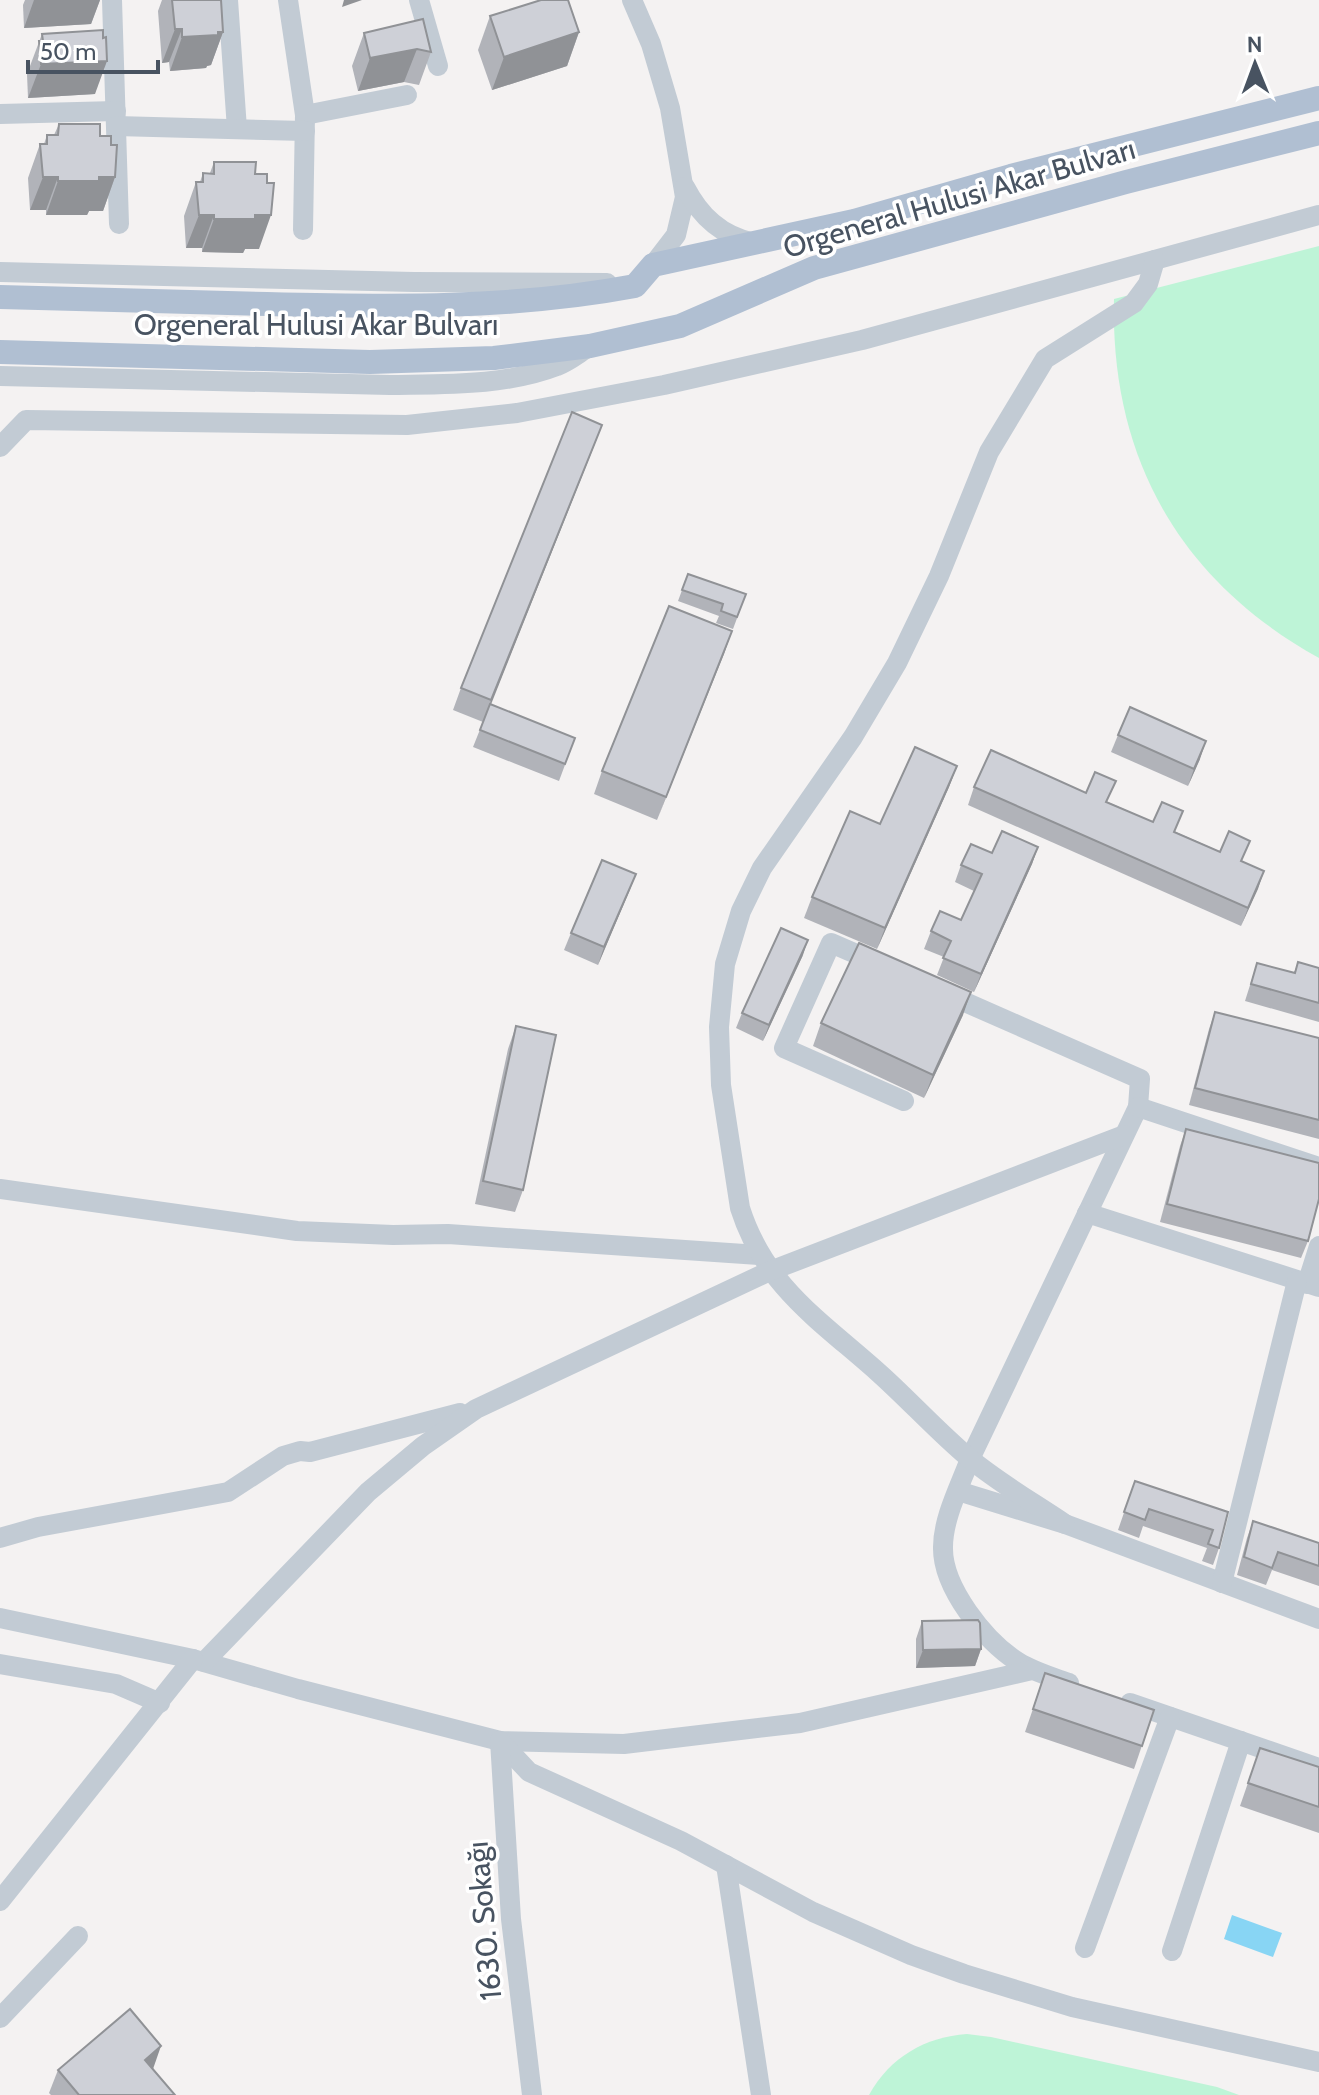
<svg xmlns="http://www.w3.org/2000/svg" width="1319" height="2095" font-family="Cabin,sans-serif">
<rect width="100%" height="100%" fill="#f4f2f2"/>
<g fill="#bef4d7">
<path d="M1319,246V658C1180,581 1110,458 1114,299Z"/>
<path d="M967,2034L991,2037L1217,2087L1239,2095H869C890,2057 925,2037 967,2034Z"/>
</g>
<path fill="#88d5f4" d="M1232,1915L1282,1933L1273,1957L1224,1939Z"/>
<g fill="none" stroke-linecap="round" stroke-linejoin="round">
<g stroke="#c2cbd4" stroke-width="20">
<path d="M112,0L119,224"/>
<path d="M228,0L237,129"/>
<path d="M288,0L305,115L303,230"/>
<path d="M419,0L438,66"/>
<path d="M632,0L651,44L670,108L685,197L676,235L653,265"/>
<path d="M0,114L116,111"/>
<path d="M305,115L407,95"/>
<path d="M116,126L305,131"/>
<path d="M685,187C700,216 721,236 754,243"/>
<path d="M0,272L414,282L607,283"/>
<path d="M0,376L390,385C444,384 506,386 557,366C568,362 579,353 589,347"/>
<path d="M0,447L26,420L407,425L517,413L664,385L862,340L1319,215"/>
<path d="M877,963L831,943L784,1048L904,1101"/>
<path d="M942,992L1140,1079L1138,1107L970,1459C960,1486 943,1518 943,1547C942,1587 985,1641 1018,1662C1034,1672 1052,1677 1069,1683"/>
<path d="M1138,1107L1319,1167"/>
<path d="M0,1189L297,1231L393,1235L448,1234L759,1255"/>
<path d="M1087,1213L1319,1287"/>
<path d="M1307,1284L1319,1246"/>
<path d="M958,1491L1065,1524L1319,1619"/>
<path d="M1065,1524C1034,1503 999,1483 969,1458C938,1432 910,1401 880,1374C821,1321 765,1287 740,1208L721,1085L719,1027L725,964L741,911L762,868L853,737L897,663L939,576L989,452L1045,359L1134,303L1148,284L1155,260"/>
<path d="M0,1538L38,1527L228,1492L283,1456L300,1451L310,1452L460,1413"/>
<path d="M1222,1583L1297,1281"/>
<path d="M0,1618L193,1659L298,1689L500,1741L624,1744L800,1723L1032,1670"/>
<path d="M204,1662L368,1492L423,1446L476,1409L770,1271L1124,1135"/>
<path d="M0,1664L116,1684L160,1703"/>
<path d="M1130,1703L1319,1768"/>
<path d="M500,1741L529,1772L681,1841L813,1912L911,1955L964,1974L1072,2007L1319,2062"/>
<path d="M500,1741L511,1919L532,2095"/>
<path d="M726,1865L761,2095"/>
<path d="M0,1901L193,1659"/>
<path d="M1085,1948L1170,1717"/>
<path d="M1172,1951L1241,1741"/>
<path d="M0,2018L78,1936"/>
</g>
<g stroke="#b0bfd2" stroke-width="24">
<path d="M0,297C89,300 178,301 267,304C390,307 513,309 635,286L653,265L854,221L1011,176L1319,98"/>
<path d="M0,352L370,362L494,358L590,346L680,326L814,268L1126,182L1319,133"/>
</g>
</g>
<g fill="#b1b3b9">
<path d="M25,0H100L91,24L24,28L23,5Z"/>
<path d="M162,0H221L223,32L211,65L207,66L206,68L170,71L169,62L162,63L158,11Z"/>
<path d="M490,16L579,32L567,66L492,90L478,50Z"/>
<path d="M364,33L431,52L419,85L404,82L358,91L352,66Z"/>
<path d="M42,34L95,94L28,98L27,74Z"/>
<path d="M59,124L100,136L111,145L115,177L103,211H89L87,215H46V210H30L28,178L40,144H44L47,135H54Z"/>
<path d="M214,162L255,174L259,249H245L243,253L202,252V248H186L184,216L196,182H200L203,173H210Z"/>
<path d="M594,446L490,705L575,738L559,781L473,747L483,722L453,710L461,688Z"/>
<path d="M688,574L746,594L733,629L716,623L719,616L678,601Z"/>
<path d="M732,631L657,820L594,794L602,771Z"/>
<path d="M1118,735L1200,759L1188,786L1111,752Z"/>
<path d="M957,766L949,787L877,949L804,918L812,897L880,824Z"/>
<path d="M974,787L1108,802L1264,871L1241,926L968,805Z"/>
<path d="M1038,847L1032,864L974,992L937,975L944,957L924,949L931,931L961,920L974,891L955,882L961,865L992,853Z"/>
<path d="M636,874L598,965L564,950L571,933Z"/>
<path d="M803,955L763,1041L736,1028L742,1013Z"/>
<path d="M1298,962L1319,968V1022L1245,1001L1257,963L1294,973Z"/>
<path d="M1215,1012L1319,1038V1139L1189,1105L1209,1029Z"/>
<path d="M963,1015L924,1098L813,1046L821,1023Z"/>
<path d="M516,1026L523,1190L515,1212L475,1204L508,1049Z"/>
<path d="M1186,1129L1308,1241L1301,1258L1160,1222L1180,1146Z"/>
<path d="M1135,1481L1228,1512L1219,1548L1213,1565L1202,1561L1207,1548L1143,1526L1139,1538L1118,1530Z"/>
<path d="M1253,1521L1319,1543V1586L1272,1570L1266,1585L1237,1575L1247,1538Z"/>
<path d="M922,1621L981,1649L975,1666L916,1668V1639Z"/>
<path d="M1045,1674L1154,1710L1134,1769L1025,1732Z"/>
<path d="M1260,1748L1319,1767V1833L1240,1806Z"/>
<path d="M153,2069L175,2095H51L49,2093L58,2070Z"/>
</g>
<g fill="#909296">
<path d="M34,0H100L91,24L24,28Z"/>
<path d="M344,0H362L342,7Z"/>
<path d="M175,29H182L169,62L162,63Z"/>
<path d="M223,32L211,65L207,66L206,68L170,71L182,37Z"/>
<path d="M579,32L567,66L492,90L504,57Z"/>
<path d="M417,49L404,82L358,91L370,58Z"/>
<path d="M107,61L95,94L28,98L41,64Z"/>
<path d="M43,177H58L46,210H30Z"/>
<path d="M99,177H115L103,211H89L87,215H46L58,181Z"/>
<path d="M199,215H214L202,248H186Z"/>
<path d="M255,215H271L259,249H245L243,253L202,252L214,219Z"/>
<path d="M602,425L594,446L484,722L491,700Z"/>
<path d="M732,631L724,654L657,820L666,797Z"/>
<path d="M1206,741L1200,759L1188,786L1194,769Z"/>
<path d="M957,766L949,787L877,949L885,928Z"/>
<path d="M1038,847L1032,864L974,992L981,974Z"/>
<path d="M1264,871L1258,889L1241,926L1248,908Z"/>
<path d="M636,874L629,892L598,965L604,947Z"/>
<path d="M808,940L803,955L763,1041L769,1025Z"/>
<path d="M971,992L963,1015L924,1098L933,1075Z"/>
<path d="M981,1649L975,1666L916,1668L923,1650Z"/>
<path d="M161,2046L153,2069L145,2060Z"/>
</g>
<g fill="#ced0d7" stroke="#909296" stroke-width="2">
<path d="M172,0H221L223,32H218V35L182,37V29H175Z"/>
<path d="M541,0H568L579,32L504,57L490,16Z"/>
<path d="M423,19L431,52L417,49L370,58L364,33Z"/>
<path d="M103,30V38L106,37L107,61L41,64L39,41H43L42,34Z"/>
<path d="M59,124H100V136H111V145H117L115,177H99V181H58V177H43L40,144H47V135H58Z"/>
<path d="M214,162H256L255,174H267V183H274L271,215H255V219H214V215H199L196,182H203V173L214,174Z"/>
<path d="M572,412L602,425L491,700L461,688Z"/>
<path d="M688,574L746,594L737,617L721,611L723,604L682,590Z"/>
<path d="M669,606L732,631L666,797L602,771Z"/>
<path d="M490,704L575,738L565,764L480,730Z"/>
<path d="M1130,707L1206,741L1194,769L1118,735Z"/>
<path d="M915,747L957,766L885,928L812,897L850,811L880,824Z"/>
<path d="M991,750L1086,793L1095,772L1116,781L1106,802L1153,822L1162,802L1183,811L1174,832L1220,852L1229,831L1250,841L1241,861L1264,871L1248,908L974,787Z"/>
<path d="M1002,831L1038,847L981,974L943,958L951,941L931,931L940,911L961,920L982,874L961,865L971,844L992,853Z"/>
<path d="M602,860L636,874L604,947L571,933Z"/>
<path d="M781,928L808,940L769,1025L742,1013Z"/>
<path d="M859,943L971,992L933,1075L821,1023Z"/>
<path d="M1298,962L1319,968V1003L1251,984L1257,963L1295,973Z"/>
<path d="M1215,1012L1319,1038V1120L1195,1088Z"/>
<path d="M516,1026L556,1035L523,1190L483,1181Z"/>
<path d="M1186,1129L1319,1163V1199L1308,1241L1167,1204Z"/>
<path d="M1135,1481L1228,1512L1219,1548L1208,1544L1213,1530L1149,1509L1145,1520L1124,1512Z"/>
<path d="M1253,1521L1319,1543V1566L1278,1552L1272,1568L1244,1557Z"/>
<path d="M978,1620L980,1623L981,1649L923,1650L922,1621Z"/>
<path d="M1045,1673L1154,1710L1142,1746L1033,1709Z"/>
<path d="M1260,1748L1319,1767V1807L1248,1783Z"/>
<path d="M130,2009L161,2046L145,2060L175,2095H79L58,2070Z"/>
</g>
<g text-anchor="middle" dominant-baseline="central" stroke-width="7" stroke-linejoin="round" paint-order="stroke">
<g font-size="30" fill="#485361" stroke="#fff">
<text transform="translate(959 198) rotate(-16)">Orgeneral Hulusi Akar Bulvarı</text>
<text x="316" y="324">Orgeneral Hulusi Akar Bulvarı</text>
<text transform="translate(484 1921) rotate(-95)">1630. Sokağı</text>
</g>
</g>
<g transform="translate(1255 64) rotate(359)" stroke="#ffffff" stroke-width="6" paint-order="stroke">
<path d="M0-6L14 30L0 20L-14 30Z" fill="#485361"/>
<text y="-12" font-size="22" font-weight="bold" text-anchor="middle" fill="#485361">N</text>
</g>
<path d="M28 60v12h130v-12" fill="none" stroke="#485361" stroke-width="4"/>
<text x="40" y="60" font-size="24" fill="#485361" stroke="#ffffff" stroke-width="6" paint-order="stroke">50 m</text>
</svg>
